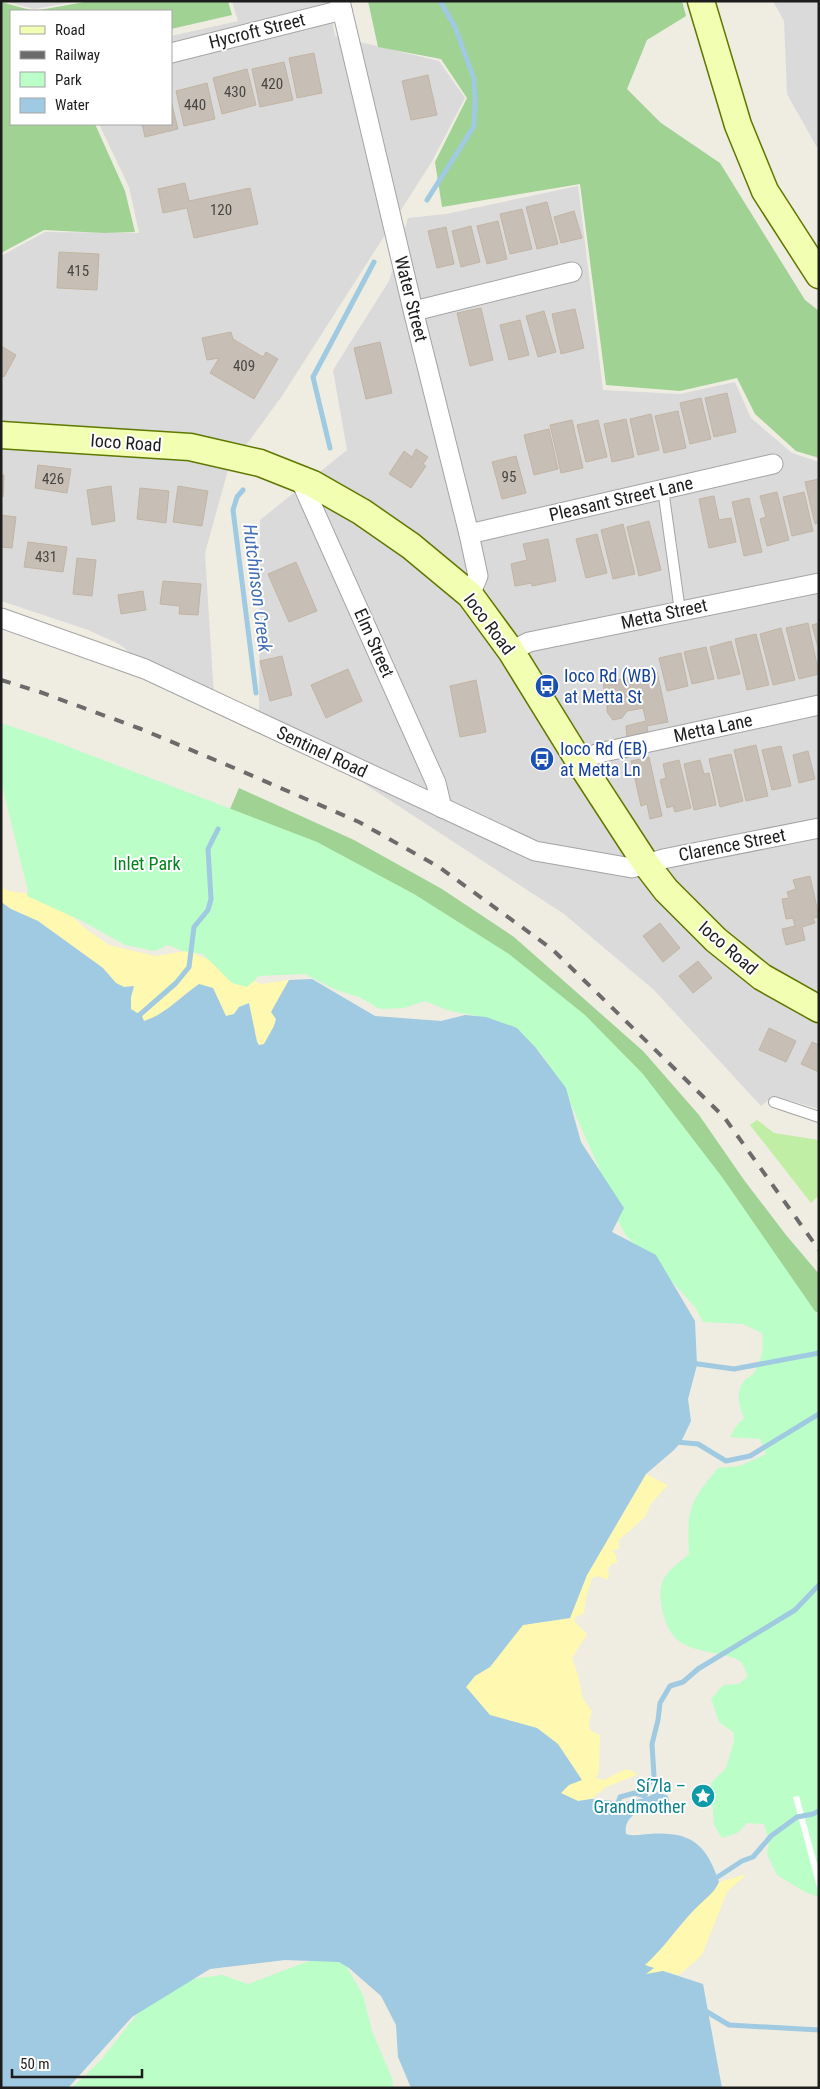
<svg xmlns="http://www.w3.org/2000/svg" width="820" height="2089" font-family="'Roboto Condensed',sans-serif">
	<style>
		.residential { fill: #dbdada }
		.grass { fill: #c0eea4 }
		.forest { fill: #9fd293 }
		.sand { fill: #fff8b0 }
		.park { fill: #bbfec8 }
		.water { fill: #9fcae1 }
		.pier { fill: #fff }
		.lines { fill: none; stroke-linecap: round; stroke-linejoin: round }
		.stream { stroke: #9fcae1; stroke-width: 5 }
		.building { fill: #c7bfb5; stroke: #c2b4a3 }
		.service-casing { stroke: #a4a4a4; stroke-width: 12 }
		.minor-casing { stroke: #a4a4a4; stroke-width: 21 }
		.secondary-casing { stroke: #5e7800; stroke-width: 29 }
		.service { stroke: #fff; stroke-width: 10 }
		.minor { stroke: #fff; stroke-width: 19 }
		.secondary { stroke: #f2feb1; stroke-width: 26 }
		.rail { stroke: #6b6b6b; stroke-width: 4; stroke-dasharray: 10 10; stroke-linecap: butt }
		.labels { text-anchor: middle; stroke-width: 4; stroke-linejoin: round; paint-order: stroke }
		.number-label { font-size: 15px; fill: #484643 }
		.street-label { font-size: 18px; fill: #1d1d1d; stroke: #fff }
		.transit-label { font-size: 18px; fill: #164399; stroke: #fff; text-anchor: start }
		.park-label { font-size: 18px; fill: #03841c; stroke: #fff }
		.culture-label { font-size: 18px; fill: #0d838f; stroke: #fff; text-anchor: end }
		.water-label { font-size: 19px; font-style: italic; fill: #426fb4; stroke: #fff }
	</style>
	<rect width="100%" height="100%" fill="#efece2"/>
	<g class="residential">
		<path d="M4 1H79L34 9Z"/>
		<path d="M232 1H328L335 36 439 61 465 98 431 163 282 396 228 470 205 553 214 696 143 663 119 644 88 630 1 601V256L45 232 139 233 129 187 99 124H171V36L238 21Z"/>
		<path d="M773 1H819V151L787 94 784 21Z"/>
		<path d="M578 186 603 390 680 394 735 382 751 418 792 453 819 462V1109L774 1096 761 1106 654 990 564 914 259 715 260 520 347 450 333 370 389 281 408 218 446 214Z"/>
	</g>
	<path class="grass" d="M757 1120 774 1133 819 1140V1195L811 1203 750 1125Z"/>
	<g class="forest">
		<path d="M90 1H228L232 15 171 29V11H11V124H95L125 191 135 232 104 233 44 230 1 253V2L34 11Z"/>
		<path d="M368 1H682L686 16 647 40 627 89 661 123 720 163 805 300 819 311V458L796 451 755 414 737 378 680 391 606 385 580 184 442 207 435 162 467 98 441 59 378 47Z"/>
		<path d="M239 788 354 840 442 889 514 937 643 1051 699 1115 744 1180 786 1235 819 1274V1313L800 1305 713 1184 230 809Z"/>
	</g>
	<g class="sand">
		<path d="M1 887 9 891 32 894 65 910 86 929 109 945 155 956 186 951 191 952 261 984 289 980 271 1012 276 1019 274 1026 264 1044 259 1045 253 1027 249 1003 239 1007 234 1014 226 1016 213 988 184 995 170 1007 156 1017 144 1021 142 1016 131 1009V997L134 989 124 987 116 983 103 968 38 921 11 909 1 902Z"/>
		<path d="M646 1474 668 1485 650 1505 646 1516 619 1540V1549L612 1550 616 1555 617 1563 612 1564 607 1569 609 1574 607 1580 598 1576 592 1578 586 1597 584 1613 576 1617 574 1621 587 1634 572 1658 578 1675 583 1699 592 1711 589 1722 590 1730 600 1735 599 1771 596 1778 604 1780 626 1769 633 1771 637 1775 606 1787 591 1799 578 1801 560 1794 558 1744 537 1728 489 1715 466 1687 475 1676 490 1667 523 1625 570 1618 587 1575Z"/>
		<path d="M747 1874 727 1892 702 1955 679 1975 663 1971 644 1975V1965C664 1949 677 1928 694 1910 702 1901 714 1893 719 1882Z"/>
	</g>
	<g class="park">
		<path d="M1 723 51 740 317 842 414 894 509 954 585 1015 643 1074 722 1177 819 1317V1897L805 1892 777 1875 767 1854 769 1841 764 1824 747 1823 737 1833 722 1838 714 1825 711 1783 726 1768 734 1741V1733L719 1722 711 1699 723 1685 739 1684 748 1676C746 1672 744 1666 741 1662 735 1657 727 1656 719 1654 686 1648 669 1644 662 1608 656 1577 668 1572 689 1554 687 1508 689 1503 718 1468L740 1466 766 1454 760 1439 730 1437 736 1426 744 1418C739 1406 735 1393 744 1381 746 1378 750 1377 753 1374 762 1362 764 1347 762 1333L743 1324 703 1322 695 1307 654 1262 626 1236 606 1198 599 1168 562 1084 541 1053 512 1026 477 1016 450 1011 425 1001 404 1008 380 1009 359 997 336 990 305 974 259 976 247 987 232 983 203 954 183 951 168 945 155 951 125 945 82 921 27 896 28 891 1 781Z"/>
		<path d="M322 1956 344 1962 363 1995 372 2031 392 2078 393 2088H72L101 2060 145 2004 169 1982 222 1975 248 1984Z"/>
	</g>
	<path class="water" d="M1 902 11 909 38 921 103 968 116 983 124 987 134 986 131 997V1009L142 1016 144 1021C166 1014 180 997 199 984L213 988 226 1016 234 1014 239 1007 249 1003 257 1042 259 1045 264 1044 274 1026 276 1019 271 1012 289 980 312 979 375 1016 441 1021 465 1015 486 1017 517 1028 536 1048 566 1088 581 1142 624 1208 612 1232 656 1255 695 1321 697 1365 688 1399 691 1421 681 1442 674 1450 646 1474 587 1575 570 1618 523 1625 490 1667 475 1676 466 1687 490 1715 537 1728 558 1744 582 1780 569 1785 561 1793 578 1801 591 1799 625 1802 645 1798 658 1792 668 1796 669 1803C653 1806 622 1811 626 1834 635 1837 641 1834 649 1834 690 1831 706 1843 719 1882 714 1894 702 1901 693 1911 676 1929 663 1949 645 1965L654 1968 646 1974 663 1971 703 1984 722 2088H411L398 2057 396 2025 381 1996 349 1968 339 1962 285 1960 210 1969 132 2017 68 2088H1Z"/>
	<path class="pier" d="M799 1796 819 1871V1895L793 1797Z"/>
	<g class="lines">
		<g class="stream">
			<path d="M427 200 474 126 475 102 474 79 455 27 440 1"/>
			<path d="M330 448 313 377 374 262"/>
			<path d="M243 490 237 497 233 510 256 693"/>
			<path d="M135 1019 176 983 189 967 194 927 208 910 211 899 208 849 218 829"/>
			<path d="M691 1363 734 1369 819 1353"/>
			<path d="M676 1442 698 1444 726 1461 750 1456 819 1414"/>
			<path d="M615 1805 618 1803 620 1797 635 1793 645 1796 647 1787 654 1776 652 1744 658 1720 660 1703 670 1686 683 1682 698 1669 795 1610 819 1585"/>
			<path d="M713 1880 742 1861 753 1857 771 1836 797 1817 813 1814 819 1811"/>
			<path d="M704 2010 729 2025 819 2030"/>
		</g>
	</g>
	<g class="building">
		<path d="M314 53 322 93 297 98 289 58Z"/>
		<path d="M284 62 293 100 260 107 252 69Z"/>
		<path d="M247 69 256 105 222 114 213 78Z"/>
		<path d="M428 75 437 115 411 120 402 81Z"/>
		<path d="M207 83 215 119 184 126 176 91Z"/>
		<path d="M171 101 178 129 145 137 142 124H171Z"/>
		<path d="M185 183 189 201 250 188 258 224 194 238 187 208 163 213 158 189Z"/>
		<path d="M547 202 558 244 537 249 526 207Z"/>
		<path d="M522 209 532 249 510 254 500 214Z"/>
		<path d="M574 211 582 238 561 243 554 217Z"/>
		<path d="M498 221 507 259 487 264 477 226Z"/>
		<path d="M471 226 480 262 461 267 452 231Z"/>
		<path d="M446 227 454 264 437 268 428 231Z"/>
		<path d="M59 252 99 254 97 290 57 288Z"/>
		<path d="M481 308 493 360 470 366 457 313Z"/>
		<path d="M575 309 584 348 561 354 552 314Z"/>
		<path d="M544 311 556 352 538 357 526 316Z"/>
		<path d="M520 320 529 355 509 360 500 325Z"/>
		<path d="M231 332 233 339 263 357 266 352 278 359 254 399 210 373 219 358 207 360 202 338Z"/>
		<path d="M380 342 392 393 366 399 354 348Z"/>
		<path d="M1 346 16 355 4 377 1 376Z"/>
		<path d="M727 393 736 432 714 437 705 398Z"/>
		<path d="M701 398 711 439 690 444 680 403Z"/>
		<path d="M678 411 686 448 664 453 655 416Z"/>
		<path d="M651 414 659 450 638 455 630 419Z"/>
		<path d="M626 419 634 457 612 462 604 424Z"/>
		<path d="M572 420 583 468 561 473 550 425Z"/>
		<path d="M598 420 607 457 586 462 577 425Z"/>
		<path d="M549 429 558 469 534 475 524 435Z"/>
		<path d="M416 449 428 457 423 464 426 466 411 488 389 474 404 451 412 457Z"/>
		<path d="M516 456 526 493 502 499 492 462Z"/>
		<path d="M38 465 71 469 67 493 35 488Z"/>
		<path d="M1 475H4L3 497 1 496Z"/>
		<path d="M819 479V523L815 524 805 482Z"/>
		<path d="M111 486 115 521 92 525 87 490Z"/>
		<path d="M178 486 208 491 202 526 173 522Z"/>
		<path d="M140 488 169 491 166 523 137 519Z"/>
		<path d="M777 492 789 540 767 546 760 519 766 517 760 496Z"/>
		<path d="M804 492 813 531 792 536 783 497Z"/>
		<path d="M714 496 719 520 731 518 736 542 709 548 699 499Z"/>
		<path d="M749 498 762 552 744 556 732 502Z"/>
		<path d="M1 515 16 517 12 548 1 547Z"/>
		<path d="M649 521 661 570 639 576 627 527Z"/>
		<path d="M623 524 635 574 613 579 601 530Z"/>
		<path d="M597 534 607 573 586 578 576 539Z"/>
		<path d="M548 539 556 581 532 586V583L515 586 511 564 527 560 523 544Z"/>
		<path d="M28 542 67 547 63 572 24 567Z"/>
		<path d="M77 558 96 560 92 596 73 594Z"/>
		<path d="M296 562 317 611 289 622 268 574Z"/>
		<path d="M163 581 201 584 198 615 179 614 180 606 160 604Z"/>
		<path d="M143 591 146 610 121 614 118 595Z"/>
		<path d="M808 623 819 674 799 679 786 628Z"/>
		<path d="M819 623V651L812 625Z"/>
		<path d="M781 628 795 680 773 685 760 634Z"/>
		<path d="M756 634 769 685 747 690 735 639Z"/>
		<path d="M731 641 740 674 718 679 710 647Z"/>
		<path d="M706 647 714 679 692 684 684 652Z"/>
		<path d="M681 653 688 686 667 691 659 658Z"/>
		<path d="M282 656 292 695 270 701 260 661Z"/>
		<path d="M348 669 362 701 326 718 311 685Z"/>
		<path d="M657 672 668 722 647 726 648 733 627 737 626 726 646 721 643 708 627 711 622 718 613 720 607 712V703L603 683Z"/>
		<path d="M476 680 486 732 460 737 450 686Z"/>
		<path d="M756 745 768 796 746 801 734 750Z"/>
		<path d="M781 746 791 786 772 790 762 750Z"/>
		<path d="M808 751 815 779 799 783 793 755Z"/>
		<path d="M731 754 743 801 720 807 709 759Z"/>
		<path d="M649 757 662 816 650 819 647 804 641 806 631 761Z"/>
		<path d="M679 760 691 808 675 812 673 806 667 808 660 780 666 778 663 764Z"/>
		<path d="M700 760 704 774 709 773 716 805 694 810 684 764Z"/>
		<path d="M810 876 819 917 813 918 815 923 802 927 805 940 786 945 782 929 795 926 793 918 786 919 782 899 789 898 787 892 796 889 793 880Z"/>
		<path d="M660 923 680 948 663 962 643 936Z"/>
		<path d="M698 961 712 978 693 993 679 976Z"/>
		<path d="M769 1028 796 1041 786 1062 759 1050Z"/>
		<path d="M812 1042 819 1045V1072L801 1064Z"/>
	</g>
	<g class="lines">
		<g class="service-casing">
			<g id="service">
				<path d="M663 489 680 611"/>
				<path d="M774 1102 819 1117"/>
			</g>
		</g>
		<g class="minor-casing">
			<g id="minor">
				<path d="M340 1 414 314 469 534 478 576 470 595"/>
				<path d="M171 53 342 10"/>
				<path d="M414 311 572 272"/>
				<path d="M300 479 436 783 442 808"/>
				<path d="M469 534 773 464"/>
				<path d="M1 618 145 669 535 851 632 868 663 859 819 828"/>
				<path d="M511 651 529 642 819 583"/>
				<path d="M579 761 599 753 819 705"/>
			</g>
		</g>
		<g class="secondary-casing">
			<g id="secondary">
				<path d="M701 1 738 125 765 191 819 275"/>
				<path d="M1 435 190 447 260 463 313 484 362 512 411 546 470 595 511 651 579 761 646 864 666 890 716 940 762 977 819 1009"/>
			</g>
		</g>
		<use href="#service" class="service"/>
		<use href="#minor" class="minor"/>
		<use href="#secondary" class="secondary"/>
		<path class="rail" d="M1 680 40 692 141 729 239 770 359 822 439 867 552 949 724 1117 819 1250"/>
	</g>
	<defs>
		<g id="bus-disc" transform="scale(1.25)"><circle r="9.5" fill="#1a4fb4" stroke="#fff"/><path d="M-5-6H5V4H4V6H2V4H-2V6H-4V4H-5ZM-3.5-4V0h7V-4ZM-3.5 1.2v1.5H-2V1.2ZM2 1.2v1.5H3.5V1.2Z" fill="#fff"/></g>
		<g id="sight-disc" transform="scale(1.25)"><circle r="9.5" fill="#0f9aa8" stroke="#fff"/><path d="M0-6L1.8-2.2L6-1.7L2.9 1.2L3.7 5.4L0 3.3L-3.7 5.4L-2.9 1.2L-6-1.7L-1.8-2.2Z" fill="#fff"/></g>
	</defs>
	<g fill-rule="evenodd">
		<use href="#bus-disc" x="547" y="686"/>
		<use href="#bus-disc" x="542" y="759"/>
		<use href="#sight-disc" x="703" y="1796"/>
	</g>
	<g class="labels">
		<g class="number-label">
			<text x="272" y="89">420</text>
			<text x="235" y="97">430</text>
			<text x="195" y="110">440</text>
			<text x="221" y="215">120</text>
			<text x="78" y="276">415</text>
			<text x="244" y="371">409</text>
			<text x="509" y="482">95</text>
			<text x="53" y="484">426</text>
			<text x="46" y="562">431</text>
		</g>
		<g class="street-label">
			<text transform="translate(257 31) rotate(-14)" y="6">Hycroft Street</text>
			<text transform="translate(411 299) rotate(76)" y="6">Water Street</text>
			<text transform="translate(126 443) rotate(4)" y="6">Ioco Road</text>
			<text transform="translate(621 499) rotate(-13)" y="6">Pleasant Street Lane</text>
			<text transform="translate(664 614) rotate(-12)" y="6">Metta Street</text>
			<text transform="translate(489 624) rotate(53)" y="6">Ioco Road</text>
			<text transform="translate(374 643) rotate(66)" y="6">Elm Street</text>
			<text transform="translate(713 728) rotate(-12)" y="6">Metta Lane</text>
			<text transform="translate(322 752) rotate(25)" y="6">Sentinel Road</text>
			<text transform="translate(732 845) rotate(-11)" y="6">Clarence Street</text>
			<text transform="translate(728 948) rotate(41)" y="6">Ioco Road</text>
		</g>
		<g class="transit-label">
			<text x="564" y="682">Ioco Rd (WB)<tspan x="564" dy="21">at Metta St</tspan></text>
			<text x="560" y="755">Ioco Rd (EB)<tspan x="560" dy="21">at Metta Ln</tspan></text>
		</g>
		<g class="park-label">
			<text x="147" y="870">Inlet Park</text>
		</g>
		<g class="culture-label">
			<text x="686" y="1792">Sí7la –<tspan x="686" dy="21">Grandmother</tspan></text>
		</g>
		<g class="water-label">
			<text transform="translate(258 588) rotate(83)" y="7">Hutchinson Creek</text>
		</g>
	</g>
	<rect width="820" height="2089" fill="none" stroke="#1d1d1d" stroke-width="5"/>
	<rect x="10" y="10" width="162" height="115" fill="#ffffff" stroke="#a5a5a5"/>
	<rect x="20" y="26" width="25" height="8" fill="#f2feb1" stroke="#a5a5a5"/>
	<text x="55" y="35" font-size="15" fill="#1d1d1d">Road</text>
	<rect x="20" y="51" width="25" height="8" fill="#6b6b6b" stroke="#a5a5a5"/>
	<text x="55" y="60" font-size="15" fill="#1d1d1d">Railway</text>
	<rect x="20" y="72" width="25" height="15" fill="#bbfec8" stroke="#a5a5a5"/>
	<text x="55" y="85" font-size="15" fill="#1d1d1d">Park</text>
	<rect x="20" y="98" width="25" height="15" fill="#9fcae1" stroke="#a5a5a5"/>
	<text x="55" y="110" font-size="15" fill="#1d1d1d">Water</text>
	<path d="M12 2069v8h130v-8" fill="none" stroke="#1d1d1d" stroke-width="2.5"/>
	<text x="20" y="2069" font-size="15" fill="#1d1d1d" stroke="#ffffff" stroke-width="4" paint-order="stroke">50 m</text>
</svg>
